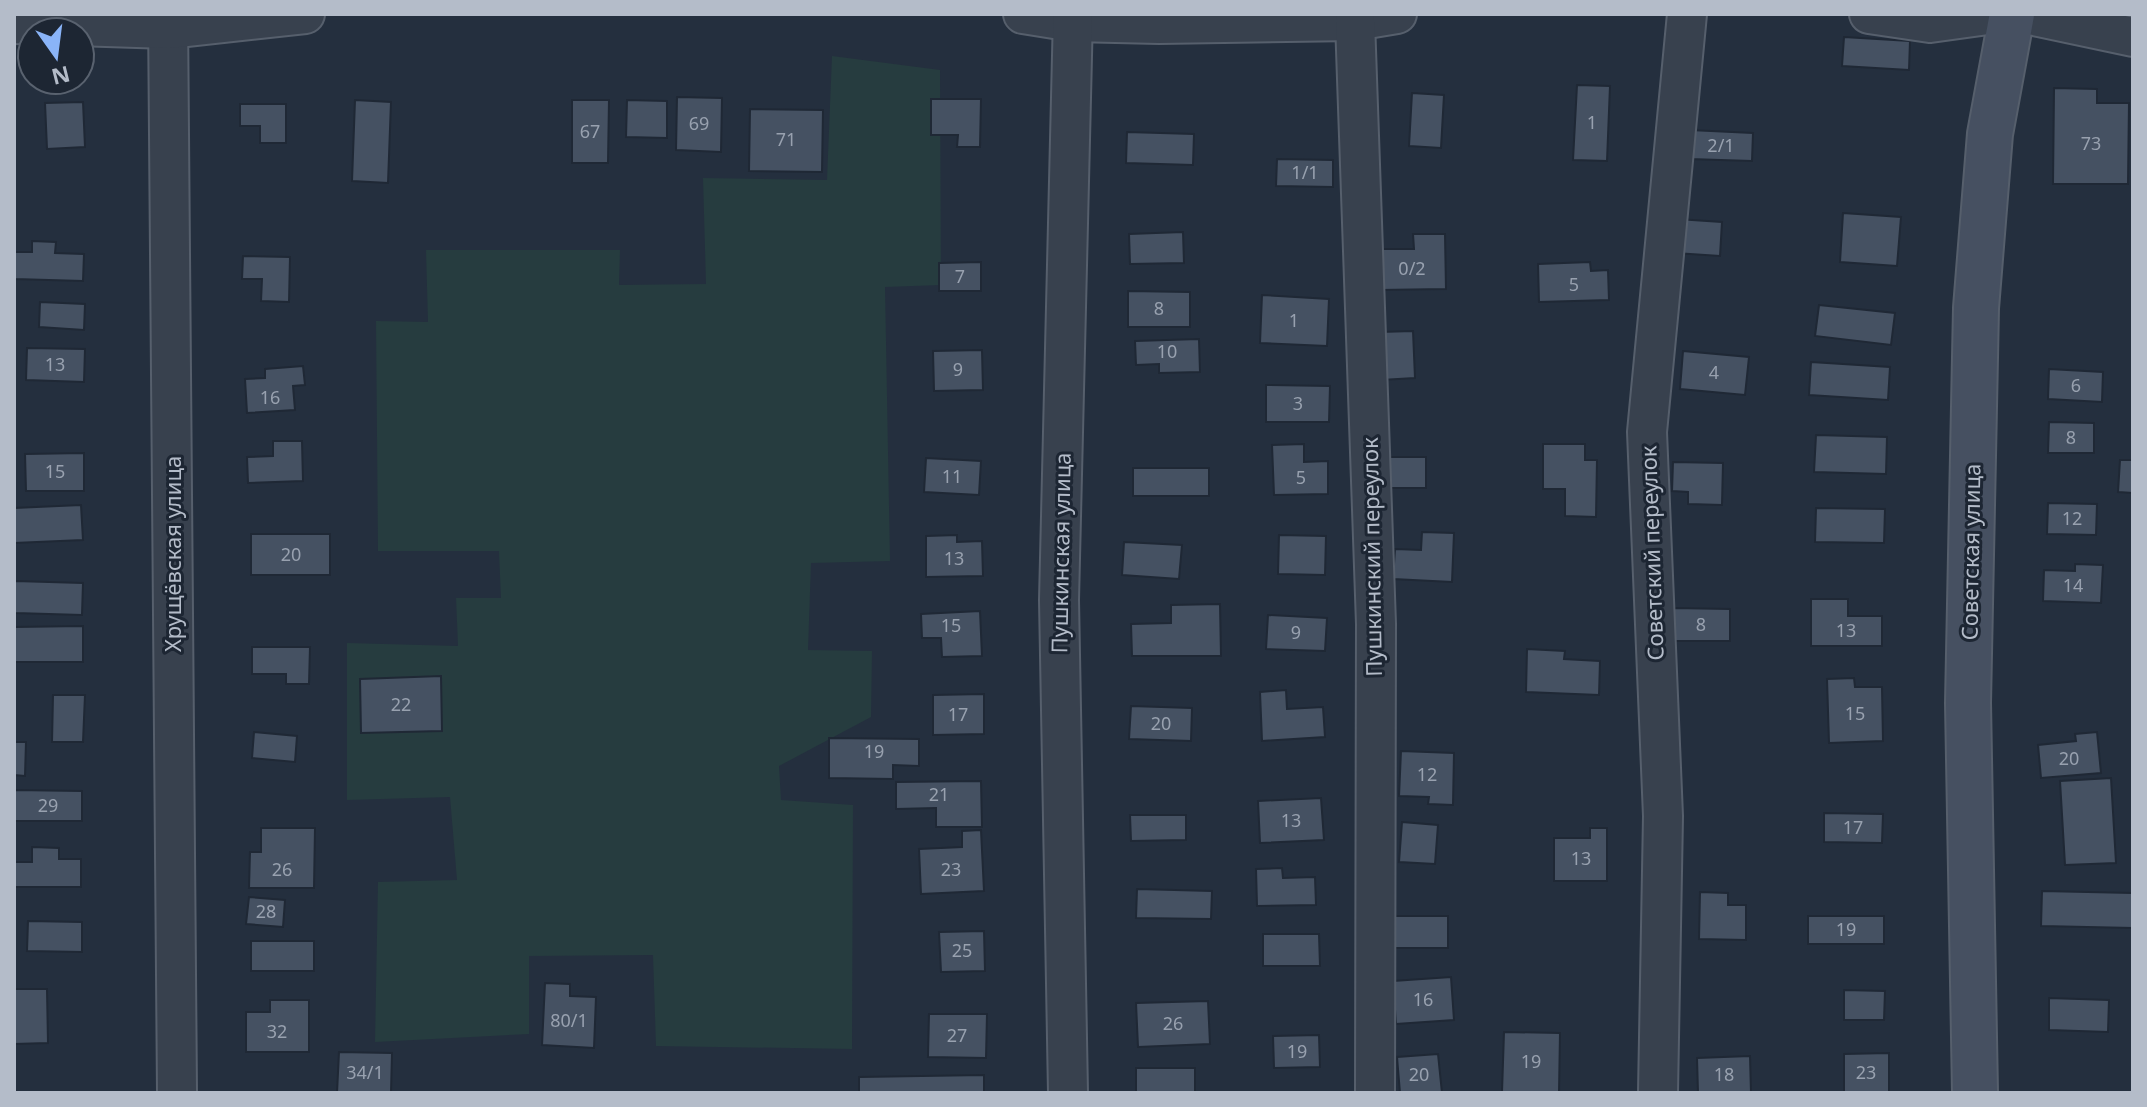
<svg xmlns="http://www.w3.org/2000/svg" width="2147" height="1107" font-family="'Noto Sans',sans-serif">
	<style>
		.green { fill: #263c3f }
		.building { fill: #455162; stroke: #1f2835; stroke-width: 2 }
		.lines { fill: none; stroke-linecap: round; stroke-linejoin: round }
		.minor-casing { stroke: #565f6c; stroke-width: 42 }
		.secondary-casing { stroke: #565f6c; stroke-width: 48 }
		.minor { stroke: #38414e; stroke-width: 38 }
		.secondary { stroke: #465061; stroke-width: 44 }
		.labels { text-anchor: middle; stroke-width: 6; stroke-linejoin: round; paint-order: stroke }
		.number-label { font-size: 18px; fill: #98a1af }
		.street-label { font-size: 22px; fill: #b4bcc9; stroke: #1d2633 }
	</style>
	<rect width="100%" height="100%" fill="#242f3e"/>
	<path class="green" d="M832 56 940 70 941 285 885 287 890 561 811 563 808 650 872 651 871 717 779 766 781 800 853 805 852 1049 656 1046 653 955 529 956V1034L375 1042 378 882 457 880 450 797 347 800V643L458 646 456 598H501L499 551H378L376 321 428 322 426 250H620L619 285 706 284 703 178 827 180Z"/>
	<g class="building">
		<path d="M1844 37 1910 41 1909 70 1842 66Z"/>
		<path d="M1577 85 1610 86 1607 161 1573 160Z"/>
		<path d="M2054 88 2097 89V103H2129L2128 184H2053Z"/>
		<path d="M1412 93 1444 95 1441 148 1409 146Z"/>
		<path d="M677 97 722 98 721 152 676 150Z"/>
		<path d="M931 99H981L980 147H957L958 135H931Z"/>
		<path d="M355 100 391 102 388 183 352 181Z"/>
		<path d="M572 100H609L608 163H572Z"/>
		<path d="M627 100 667 101V138L626 137Z"/>
		<path d="M83 102 85 147 47 149 45 103Z"/>
		<path d="M240 104H286V143H260V126H240Z"/>
		<path d="M750 109 823 110 822 172 749 171Z"/>
		<path d="M1690 130 1753 133 1752 161 1689 159Z"/>
		<path d="M1127 132 1194 134 1193 165 1126 163Z"/>
		<path d="M1277 159 1333 160V187L1276 186Z"/>
		<path d="M1843 213 1901 217 1897 266 1840 262Z"/>
		<path d="M1677 219 1722 222 1720 256 1675 253Z"/>
		<path d="M1183 232 1184 263 1130 264 1129 234Z"/>
		<path d="M1413 234H1445L1446 289 1379 290V249H1414Z"/>
		<path d="M32 241 56 242 55 253 84 254 83 281 14 279V252H32Z"/>
		<path d="M243 256 290 257 289 302 261 301 262 279H242Z"/>
		<path d="M981 262V291H939V263Z"/>
		<path d="M1590 262 1591 271 1608 270 1609 300 1539 302 1538 264Z"/>
		<path d="M1128 291 1190 292V327H1128Z"/>
		<path d="M1262 295 1329 299 1327 346 1260 343Z"/>
		<path d="M40 302 85 304 84 330 39 327Z"/>
		<path d="M1819 305 1895 313 1891 345 1815 336Z"/>
		<path d="M1413 331 1415 378 1381 380 1379 332Z"/>
		<path d="M1199 339 1200 372 1159 373V364L1136 365 1135 341Z"/>
		<path d="M27 348 85 349 84 382 26 380Z"/>
		<path d="M982 350 983 390 934 391 933 351Z"/>
		<path d="M1683 351 1749 357 1745 395 1680 389Z"/>
		<path d="M1811 362 1890 367 1888 400 1809 395Z"/>
		<path d="M303 366 305 385 293 386 295 410 247 413 245 379 265 378V369Z"/>
		<path d="M2049 369 2103 372 2102 402 2048 399Z"/>
		<path d="M1266 385 1330 386 1329 422H1266Z"/>
		<path d="M2049 422 2094 423V453H2048Z"/>
		<path d="M1816 435 1887 437 1886 474 1814 472Z"/>
		<path d="M273 441H302L303 481 248 483 247 457 273 456Z"/>
		<path d="M1304 444V462L1328 461V494L1274 495 1272 445Z"/>
		<path d="M1543 444H1585V460H1597L1596 517 1565 516V489H1543Z"/>
		<path d="M84 453V491H26L25 454Z"/>
		<rect x="1390" y="457" width="36" height="31"/>
		<path d="M926 458 981 461 979 495 924 492Z"/>
		<path d="M2120 460H2133V493L2118 492Z"/>
		<path d="M1673 462 1723 463 1722 505 1688 504V492L1672 491Z"/>
		<rect x="1133" y="468" width="76" height="28"/>
		<path d="M2048 503 2097 504 2096 535 2047 534Z"/>
		<path d="M81 505 83 540 14 543V508Z"/>
		<path d="M1816 508 1885 509 1884 543 1815 542Z"/>
		<path d="M1422 532 1454 533 1452 582 1393 579 1395 549 1421 550Z"/>
		<rect x="251" y="534" width="79" height="41"/>
		<path d="M957 535V542L982 541 983 576 926 577V536Z"/>
		<path d="M1279 535 1326 536 1325 575 1278 574Z"/>
		<path d="M1124 542 1182 545 1179 579 1122 575Z"/>
		<path d="M2075 564 2103 565 2101 603 2043 601 2044 570 2075 571Z"/>
		<path d="M15 581 83 583 82 615 15 613Z"/>
		<path d="M1811 599H1848V616H1882V646H1811Z"/>
		<path d="M1220 604 1221 656H1132L1131 624 1171 623V605Z"/>
		<path d="M1673 608 1730 609V641H1673Z"/>
		<path d="M980 611 982 656 942 657 941 638H922L921 614Z"/>
		<path d="M1268 615 1327 618 1325 651 1266 649Z"/>
		<path d="M83 626V662H14V627Z"/>
		<path d="M252 647H310L309 684H286V674H252Z"/>
		<path d="M1527 649 1565 651 1564 659 1600 661 1599 695 1526 692Z"/>
		<path d="M441 676 442 731 361 733 360 679Z"/>
		<path d="M1854 678 1855 687H1882L1883 741 1829 743 1827 679Z"/>
		<path d="M1286 690 1287 709 1323 707 1325 737 1262 741 1260 692Z"/>
		<path d="M984 694V734L933 735V695Z"/>
		<path d="M53 695H85L83 742H52Z"/>
		<path d="M1131 706 1192 708 1191 741 1129 739Z"/>
		<path d="M254 732 297 736 295 762 252 758Z"/>
		<path d="M2097 732 2101 773 2041 778 2038 745 2076 741 2075 734Z"/>
		<path d="M829 738 919 739V766L893 765V779L829 778Z"/>
		<path d="M14 742H26L25 776 14 775Z"/>
		<path d="M1401 751 1454 753 1453 805 1428 804 1429 797 1399 796Z"/>
		<path d="M2111 778 2116 863 2065 865 2060 781Z"/>
		<path d="M981 781 982 827H936V808L896 809V782Z"/>
		<path d="M14 790 82 791V821H14Z"/>
		<path d="M1321 798 1324 840 1260 843 1258 801Z"/>
		<path d="M1824 813 1883 814 1882 843 1824 842Z"/>
		<path d="M1130 815H1186V840L1131 841Z"/>
		<path d="M1402 822 1438 825 1435 864 1399 862Z"/>
		<path d="M261 828H315L314 888H249L250 852H261Z"/>
		<path d="M1590 828H1607V881H1554V838H1590Z"/>
		<path d="M981 830 984 891 921 894 919 849 962 847V831Z"/>
		<path d="M32 847 59 848V859H81V887H14V862H32Z"/>
		<path d="M1282 868 1283 878 1315 877 1316 905 1257 906 1256 869Z"/>
		<path d="M1137 889 1212 891 1211 919 1136 918Z"/>
		<path d="M2042 891 2133 893V928L2041 926Z"/>
		<path d="M1700 892 1728 893V905H1746V940L1699 939Z"/>
		<path d="M249 897 285 900 283 927 246 924Z"/>
		<rect x="1394" y="916" width="54" height="32"/>
		<rect x="1808" y="916" width="76" height="28"/>
		<path d="M28 921 82 922V952L27 951Z"/>
		<path d="M984 931 985 971 941 972 939 932Z"/>
		<path d="M1263 934H1319L1320 966H1263Z"/>
		<rect x="251" y="941" width="63" height="30"/>
		<path d="M1451 977 1454 1020 1396 1024 1393 981Z"/>
		<path d="M545 983 570 984V996L596 997 594 1048 542 1045Z"/>
		<path d="M14 989H47L48 1043 14 1044Z"/>
		<path d="M1844 990 1885 991 1884 1020H1844Z"/>
		<path d="M2049 998 2109 1000 2108 1032 2049 1030Z"/>
		<path d="M270 1000H309V1052H246V1012H270Z"/>
		<path d="M1208 1001 1210 1044 1138 1047 1136 1003Z"/>
		<path d="M929 1014H987L986 1058 928 1057Z"/>
		<path d="M1504 1032 1560 1033 1559 1093 1502 1092Z"/>
		<path d="M1319 1035 1320 1067 1274 1068 1273 1036Z"/>
		<path d="M339 1052 392 1053 391 1093H337Z"/>
		<path d="M1889 1053V1093H1844V1054Z"/>
		<path d="M1438 1054 1442 1093H1400L1397 1057Z"/>
		<path d="M1750 1056 1751 1093H1698L1697 1058Z"/>
		<rect x="1136" y="1068" width="59" height="25"/>
		<path d="M984 1075V1093H859V1077Z"/>
	</g>
	<g class="lines">
		<g class="minor-casing">
			<g id="minor">
				<path d="M168 14 177 1093"/>
				<path d="M1023 14 1073 22 1159 24 1355 21 1397 14"/>
				<path d="M1869 14 1930 23 1995 14"/>
				<path d="M2025 14 2133 37"/>
				<path d="M1355 21 1376 624 1375 1093"/>
				<path d="M14 24 168 29 305 14"/>
				<path d="M1068 1093 1059 600 1073 14"/>
				<path d="M1658 1093 1663 816 1647 432 1687 14"/>
			</g>
		</g>
		<g class="secondary-casing">
			<path id="secondary" d="M1975 1093 1968 703 1976 308 1990 134 2012 14"/>
		</g>
		<use href="#minor" class="minor"/>
		<use href="#secondary" class="secondary"/>
	</g>
	<g class="labels">
		<g class="number-label">
			<text x="1592" y="129">1</text>
			<text x="699" y="130">69</text>
			<text x="590" y="138">67</text>
			<text x="786" y="146">71</text>
			<text x="2091" y="150">73</text>
			<text x="1721" y="152">2/1</text>
			<text x="1305" y="179">1/1</text>
			<text x="1412" y="275">0/2</text>
			<text x="960" y="283">7</text>
			<text x="1574" y="291">5</text>
			<text x="1159" y="315">8</text>
			<text x="1294" y="327">1</text>
			<text x="1167" y="358">10</text>
			<text x="55" y="371">13</text>
			<text x="958" y="376">9</text>
			<text x="1714" y="379">4</text>
			<text x="2076" y="392">6</text>
			<text x="270" y="404">16</text>
			<text x="1298" y="410">3</text>
			<text x="2071" y="444">8</text>
			<text x="55" y="478">15</text>
			<text x="952" y="483">11</text>
			<text x="1301" y="484">5</text>
			<text x="2072" y="525">12</text>
			<text x="291" y="561">20</text>
			<text x="954" y="565">13</text>
			<text x="2073" y="592">14</text>
			<text x="1701" y="631">8</text>
			<text x="951" y="632">15</text>
			<text x="1846" y="637">13</text>
			<text x="1296" y="639">9</text>
			<text x="401" y="711">22</text>
			<text x="1855" y="720">15</text>
			<text x="958" y="721">17</text>
			<text x="1161" y="730">20</text>
			<text x="874" y="758">19</text>
			<text x="2069" y="765">20</text>
			<text x="1427" y="781">12</text>
			<text x="939" y="801">21</text>
			<text x="48" y="812">29</text>
			<text x="1291" y="827">13</text>
			<text x="1853" y="834">17</text>
			<text x="1581" y="865">13</text>
			<text x="282" y="876">26</text>
			<text x="951" y="876">23</text>
			<text x="266" y="918">28</text>
			<text x="1846" y="936">19</text>
			<text x="962" y="957">25</text>
			<text x="1423" y="1006">16</text>
			<text x="569" y="1027">80/1</text>
			<text x="1173" y="1030">26</text>
			<text x="277" y="1038">32</text>
			<text x="957" y="1042">27</text>
			<text x="1297" y="1058">19</text>
			<text x="1531" y="1068">19</text>
			<text x="365" y="1079">34/1</text>
			<text x="1866" y="1079">23</text>
			<text x="1419" y="1081">20</text>
			<text x="1724" y="1081">18</text>
		</g>
		<g class="street-label">
			<text transform="translate(1971 552) rotate(-89)" y="8">Советская улица</text>
			<text transform="translate(1061 553) rotate(-89)" y="8">Пушкинская улица</text>
			<text transform="translate(1652 553) rotate(-92)" y="8">Советский переулок</text>
			<text transform="translate(173 554) rotate(-90)" y="8">Хрущёвская улица</text>
			<text transform="translate(1372 557) rotate(-91)" y="8">Пушкинский переулок</text>
		</g>
	</g>
	<rect width="2147" height="1107" fill="none" stroke="#b4bcc9" stroke-width="32"/>
	<g transform="translate(56 56) rotate(166)"><circle r="38" fill="#1d2633" stroke="#59626f" stroke-width="2"/>
	<path d="M0-6L14 30L0 20L-14 30Z" fill="#8ab4f8"/>
	<text y="-12" font-size="22" font-weight="bold" text-anchor="middle" fill="#b4bcc9">N</text>
	</g>
</svg>
